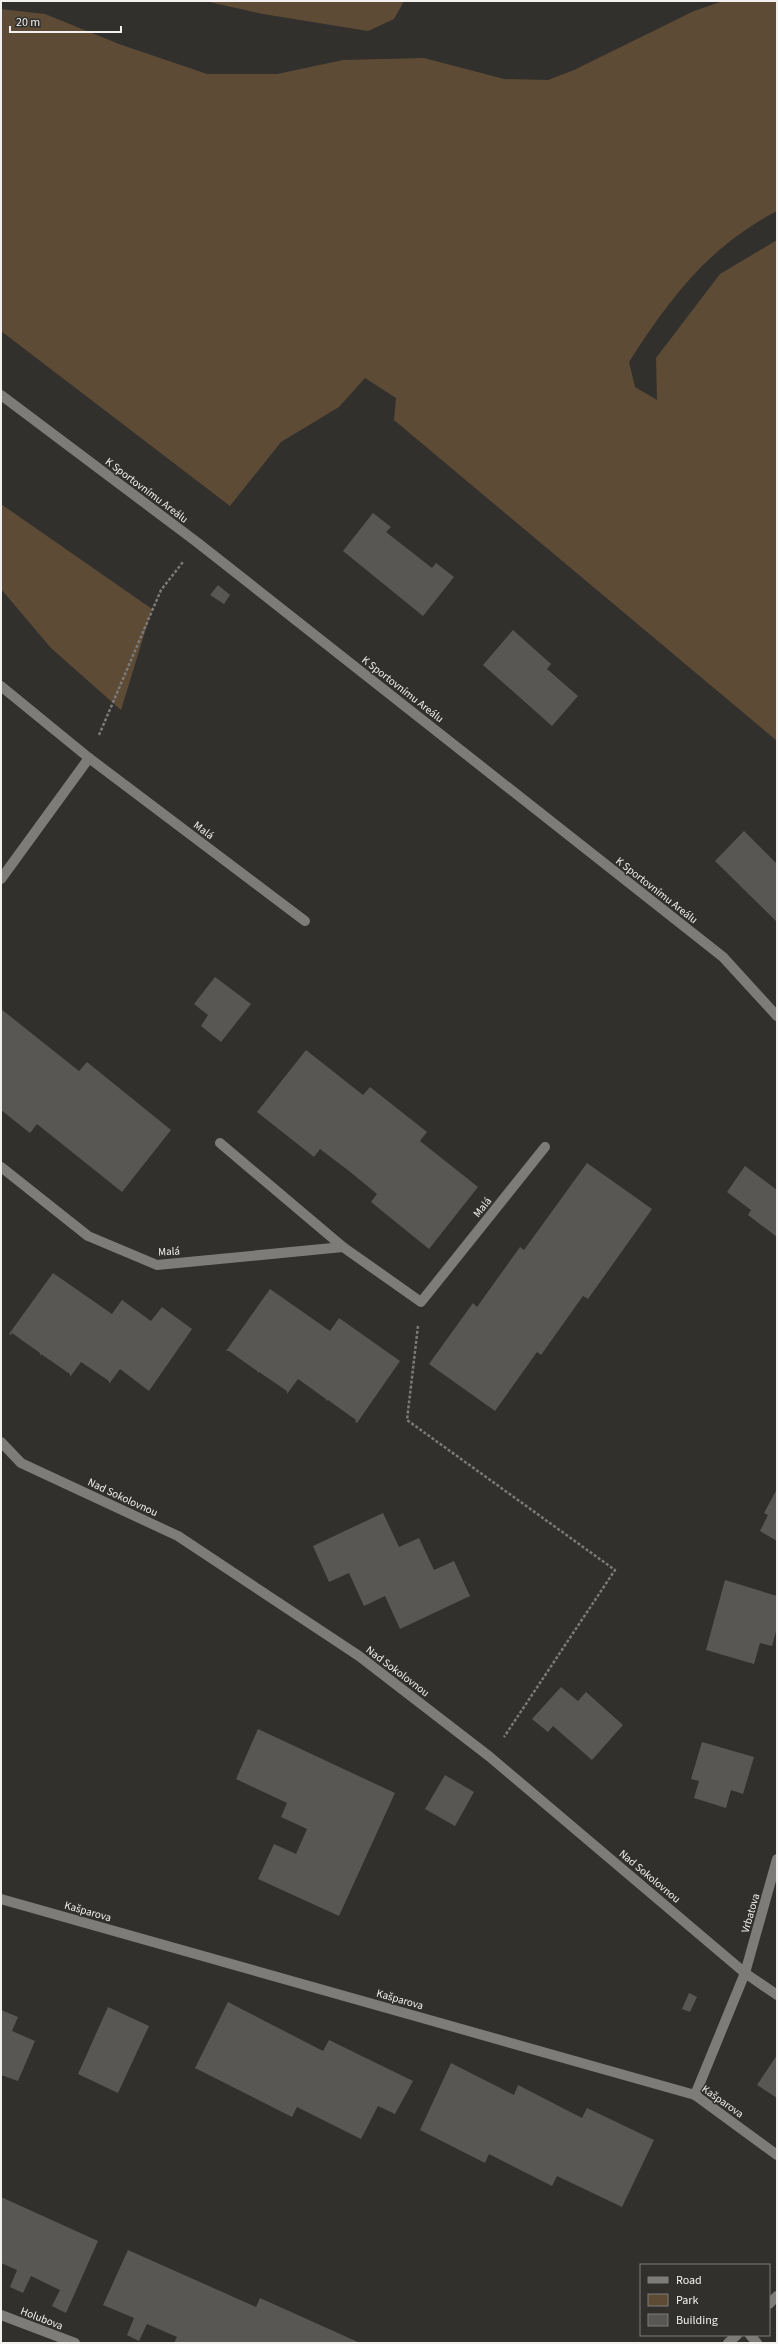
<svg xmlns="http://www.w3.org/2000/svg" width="778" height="2344" font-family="'Source Sans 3',sans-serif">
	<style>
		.green { fill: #5d4b36 }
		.building { fill: #595754 }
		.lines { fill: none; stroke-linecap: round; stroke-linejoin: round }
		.path { stroke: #7c7a78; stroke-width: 2.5; stroke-dasharray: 3 2; stroke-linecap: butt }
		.minor { stroke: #7e7c79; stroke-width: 10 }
		.labels { text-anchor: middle; stroke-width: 3; stroke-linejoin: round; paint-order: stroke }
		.street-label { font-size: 11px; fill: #f2f1ef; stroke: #32302d }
	</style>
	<rect width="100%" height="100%" fill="#32302d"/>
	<g class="green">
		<path d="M205 1H404L394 19 368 31 263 14Z"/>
		<path d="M723 1H777V211C708 247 670 298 629 362L635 387 657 400 656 358 720 274 777 240V741L394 420 396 398 365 378 339 407 281 442 230 506 1 331V9L45 14 119 44 207 74H277L343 60 424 58 504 79 548 80 574 70 694 11Z"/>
		<path d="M1 504 152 609 121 710 51 648 1 589Z"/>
	</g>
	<g class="building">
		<path d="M373 513 391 527 386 532 432 568 436 563 454 577 423 616 343 551Z"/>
		<path d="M218 585 230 595 224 604 210 595Z"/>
		<path d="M513 630 551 664 547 669 578 696 552 726 483 665Z"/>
		<path d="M744 831 777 864V922L715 861Z"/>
		<path d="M215 977 251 1004 221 1042 201 1026 208 1015 194 1004Z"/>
		<path d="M1 1009 79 1071 87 1062 171 1130 122 1192 37 1124 30 1133 1 1110Z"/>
		<path d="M306 1050 363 1095 370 1087 427 1132 420 1141 478 1187 429 1249 371 1202 377 1194 349 1171 320 1149 314 1157 257 1112Z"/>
		<path d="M587 1163 652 1209 588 1299 583 1296 541 1355 537 1352 495 1411 429 1364 473 1303 477 1307 520 1247 524 1250Z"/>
		<path d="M745 1166 777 1190V1237L748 1215 751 1210 727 1192Z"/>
		<path d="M53 1273 112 1314 122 1300 151 1321 162 1307 192 1329 149 1391 120 1369 109 1384V1381L81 1362 70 1377V1374L41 1354 40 1356V1353L12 1333 11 1335 9 1334Z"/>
		<path d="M270 1289 330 1331 339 1318 400 1361 357 1423 355 1421 356 1420 328 1400 326 1401V1399L298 1379 287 1394V1391L259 1372 258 1373 257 1371 229 1351H226Z"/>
		<path d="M777 1489V1541L760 1531 768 1515 764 1513Z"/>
		<path d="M383 1513 399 1547 419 1538 434 1570 454 1561 470 1596 400 1629 385 1596 364 1606 349 1573 329 1582 313 1546Z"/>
		<path d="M725 1580 777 1596V1628L772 1646 760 1643 754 1664 706 1650Z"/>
		<path d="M561 1687 578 1701 586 1692 623 1725 592 1760 553 1726 548 1732 532 1719Z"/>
		<path d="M258 1729 395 1793 339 1916 258 1879 274 1844 296 1854 307 1829 281 1817 287 1803 236 1779Z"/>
		<path d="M702 1742 754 1757 743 1794 731 1790 726 1808 694 1798 699 1781 691 1779Z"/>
		<path d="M445 1775 474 1792 455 1826 425 1809Z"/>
		<path d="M689 1993 697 1997 690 2012 682 2009Z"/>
		<path d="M228 2002 323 2051 329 2040 413 2081 395 2114 378 2106 361 2139 297 2107 292 2117 195 2068Z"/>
		<path d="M108 2007 149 2026 118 2093 78 2074Z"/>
		<path d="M1 2010 18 2017 12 2031 35 2041 18 2081 1 2075Z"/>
		<path d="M777 2055V2098L757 2085Z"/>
		<path d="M451 2063 514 2095 518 2085 582 2118 587 2108 654 2140 622 2207 557 2176 552 2186 489 2154 485 2163 420 2130Z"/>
		<path d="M1 2197 98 2241 66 2313 52 2306 60 2290 31 2276 23 2293 10 2287 17 2270 1 2263Z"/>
		<path d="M128 2250 256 2307 260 2298 360 2343H174L177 2337 147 2324 139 2341 127 2335 134 2318 103 2305Z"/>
	</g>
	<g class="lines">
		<g class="path">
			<path d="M99 735 161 590 183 562"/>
			<path d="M418 1326 407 1420 615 1570 504 1737"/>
		</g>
		<g class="minor">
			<path d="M1 395 198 543 723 957 777 1016"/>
			<path d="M1 686 89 758"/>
			<path d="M1 879 89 758 305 921"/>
			<path d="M220 1143 343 1247"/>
			<path d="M1 1167 88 1236 157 1265 343 1247 421 1302 545 1147"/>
			<path d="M1 1442 21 1463 178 1536 359 1656 490 1757 745 1973 695 2095"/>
			<path d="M777 1859 745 1973 777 1995"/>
			<path d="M1 1899 695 2095 777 2155"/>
			<path d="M769 2304 777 2296"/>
			<path d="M1 2315 75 2343"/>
			<path d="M750 2335 757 2343"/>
			<path d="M728 2343 737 2335"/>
		</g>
	</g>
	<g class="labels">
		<g class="street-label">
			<text transform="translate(147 490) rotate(37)" y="4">K Sportovnímu Areálu</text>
			<text transform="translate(403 689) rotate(38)" y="4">K Sportovnímu Areálu</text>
			<text transform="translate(204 830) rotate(37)" y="4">Malá</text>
			<text transform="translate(657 890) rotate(38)" y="4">K Sportovnímu Areálu</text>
			<text transform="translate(482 1207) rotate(-51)" y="4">Malá</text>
			<text transform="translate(169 1251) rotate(-2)" y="4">Malá</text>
			<text transform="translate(123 1497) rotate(25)" y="4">Nad Sokolovnou</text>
			<text transform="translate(398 1671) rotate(37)" y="4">Nad Sokolovnou</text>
			<text transform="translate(650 1876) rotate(40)" y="4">Nad Sokolovnou</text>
			<text transform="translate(88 1911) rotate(16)" y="4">Kašparova</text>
			<text transform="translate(750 1913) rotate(-74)" y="4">Vrbatova</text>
			<text transform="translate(400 1999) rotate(16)" y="4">Kašparova</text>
			<text transform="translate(723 2101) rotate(35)" y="4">Kašparova</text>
			<text transform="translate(42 2318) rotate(21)" y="4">Holubova</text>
		</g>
	</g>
	<rect width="778" height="2344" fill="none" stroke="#f2f1ef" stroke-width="4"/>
	<rect x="640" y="2264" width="130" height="72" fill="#32302d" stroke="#7f7d7b"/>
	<rect x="648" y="2277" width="20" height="6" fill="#7e7c79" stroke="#7f7d7b"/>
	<text x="676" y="2284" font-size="12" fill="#f2f1ef">Road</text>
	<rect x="648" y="2294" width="20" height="12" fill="#5d4b36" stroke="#7f7d7b"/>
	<text x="676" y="2304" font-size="12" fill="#f2f1ef">Park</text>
	<rect x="648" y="2314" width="20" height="12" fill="#595754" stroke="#7f7d7b"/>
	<text x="676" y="2324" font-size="12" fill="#f2f1ef">Building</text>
	<path d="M10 26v6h111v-6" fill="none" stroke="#f2f1ef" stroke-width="2"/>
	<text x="16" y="26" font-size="12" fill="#f2f1ef" stroke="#32302d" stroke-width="3" paint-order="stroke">20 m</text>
</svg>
